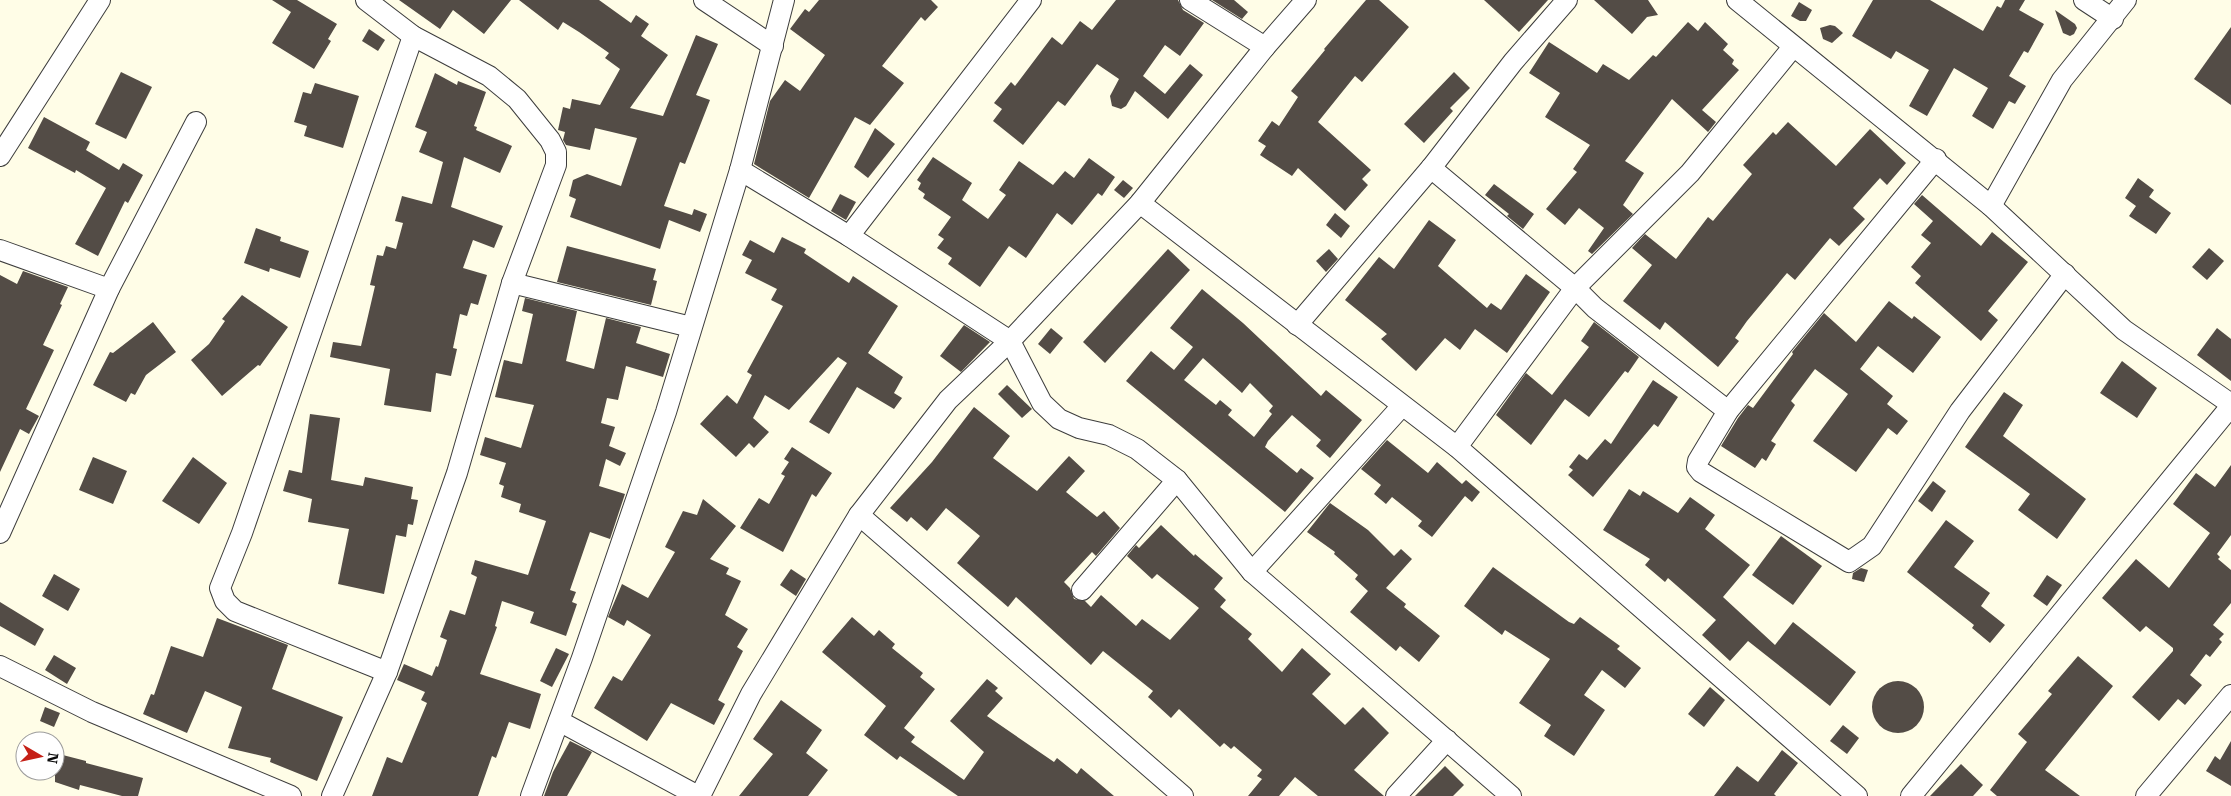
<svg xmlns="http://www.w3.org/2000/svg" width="2231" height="796" font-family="'Roboto Serif',serif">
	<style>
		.building { fill: #534c46; fill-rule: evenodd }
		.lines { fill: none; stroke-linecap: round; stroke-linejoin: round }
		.street-casing { stroke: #3d3d3d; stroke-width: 22 }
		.street { stroke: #fff; stroke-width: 20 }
	</style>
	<rect width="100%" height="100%" fill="#fffde7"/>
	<g class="building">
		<path d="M272 0H297L337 24 328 39 331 41 314 69 272 43 291 12Z"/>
		<path d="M399 0H511L484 34 453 10 440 29Z"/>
		<path d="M519 0H599L631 23 636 15 649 24 641 36 668 55 630 108 663 116 696 35 718 44 696 95 710 100 685 164 680 162 664 206 692 215 694 209 707 214 700 232 669 220 660 249 570 217 576 199 569 196 573 180 587 174 621 186 637 138 595 128 590 150 566 145 563 140 565 132 558 130 563 107 570 109 572 99 600 105 620 69 605 58 609 53 579 32 563 22 558 30Z"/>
		<path d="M819 0H931L938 7 925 21 921 17 882 66 904 83 870 125 855 117 809 198 754 164 770 101 785 80 800 91 825 55 790 29 805 9 809 12Z"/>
		<path d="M1116 0H1178L1183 10 1204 23 1180 56 1165 45 1143 76 1165 94 1190 64 1203 75 1168 119 1135 91 1126 106 1121 109 1112 106 1110 96 1119 79 1097 64 1065 106 1058 101 1023 145 993 121 1002 109 994 103 1011 82 1015 86 1052 37 1062 45 1080 21 1092 30Z"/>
		<path d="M1212 0H1234L1248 12 1242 19Z"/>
		<path d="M1366 0H1379L1409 27 1362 82 1355 76 1318 122 1371 170 1362 179 1368 185 1345 211 1298 168 1292 176 1260 155 1266 146 1258 141 1272 121 1279 126 1298 97 1291 91 1325 50 1324 49Z"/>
		<path d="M1484 0H1548L1519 32Z"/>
		<path d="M1594 0H1648L1658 15 1647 17 1632 34Z"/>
		<path d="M1873 0H1930L1983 31 1997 6 2001 8 2005 0H2025L2019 10 2044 24 2028 53 2024 51 2009 76 2026 86 2015 104 2009 101 1993 129 1972 116 1988 88 1954 68 1927 116 1909 106 1929 70 1896 51 1891 59 1852 36Z"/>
		<path d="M1799 2 1812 10 1806 21H1800L1791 16Z"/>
		<path d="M2055 10 2075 24 2077 28 2074 34 2070 36 2063 33Z"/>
		<path d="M1688 22 1698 31 1705 22 1728 44 1723 50 1734 60 1732 64 1739 70 1702 110 1716 122 1708 132 1672 99 1625 161 1644 173 1623 205 1633 214 1592 254 1588 251 1604 228 1579 208 1565 225 1546 209 1577 172 1573 169 1590 145 1545 117 1560 93 1529 73 1549 42 1597 73 1603 64 1629 80 1653 55 1656 57Z"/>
		<path d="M1830 25 1835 26 1843 33 1832 43 1823 39 1820 28Z"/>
		<path d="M2231 27V105L2194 79Z"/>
		<path d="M369 29 385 40 378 51 362 41Z"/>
		<path d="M121 72 152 87 126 139 95 124Z"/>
		<path d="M1454 72 1470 88 1450 108 1453 111 1424 143 1404 124Z"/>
		<path d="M435 73 457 85 458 81 486 92 474 126 477 127 476 130 512 146 500 173 464 157 451 207 503 226 494 248 473 240 463 268 487 275 478 305 471 303 467 316 460 314 453 348 457 349 451 376 436 373 431 412 384 405 390 369 330 357 333 342 361 346 375 286 370 285 377 255 383 256 386 246 396 249 403 223 395 221 402 196 432 204 443 162 419 152 427 132 415 127Z"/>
		<path d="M315 83 359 96 343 148 304 136 307 126 294 122 303 92 311 94Z"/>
		<path d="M44 117 90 142 86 150 119 170 123 163 143 175 128 203 125 201 98 256 75 244 106 188 76 170 75 173 28 148Z"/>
		<path d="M1788 122 1836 166 1870 129 1906 163 1887 185 1880 178 1853 208 1865 219 1839 246 1830 238 1795 280 1787 273 1747 321 1735 338 1739 341 1718 367 1665 322 1660 330 1623 301 1652 265 1632 248 1645 234 1676 259 1708 217 1713 221 1752 174 1743 165 1773 132 1776 135Z"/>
		<path d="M875 128 895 144 868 178 854 167Z"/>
		<path d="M933 157 972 183 962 200 988 219 1006 195 999 190 1019 161 1053 185 1065 171 1074 178 1089 158 1115 177 1102 196 1098 193 1072 225 1057 213 1026 258 1009 246 980 287 948 264 952 258 937 248 944 239 938 235 951 217 923 198 925 194 918 189 921 183 917 180Z"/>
		<path d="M2138 178 2154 190 2149 197 2171 213 2156 234 2129 216 2136 206 2125 198Z"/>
		<path d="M1123 180 1133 188 1124 198 1114 190Z"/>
		<path d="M1494 184 1534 214 1523 229 1507 216 1509 214 1485 195Z"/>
		<path d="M840 194 856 202 846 220 831 211Z"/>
		<path d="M1922 195 1981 246 1992 232 2028 262 1988 311 1998 320 1981 341 1915 283 1921 276 1911 267 1931 243 1921 235 1933 221 1914 204Z"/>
		<path d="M1335 213 1350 226 1341 238 1326 225Z"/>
		<path d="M1429 220 1456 240 1438 266 1487 308 1491 303 1501 310 1526 274 1550 292 1507 353 1475 329 1460 350 1445 338 1416 371 1381 339 1387 334 1345 300 1379 257 1394 269Z"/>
		<path d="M256 228 281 237 280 241 309 251 300 278 270 268 269 272 244 263Z"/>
		<path d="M782 237 806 249 804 253 849 283 853 276 898 306 868 353 903 377 894 393 902 398 894 409 857 387 829 434 809 422 847 363 838 357 789 410 765 395 753 418 769 432 754 448 749 443 736 457 700 424 727 395 737 404 752 375 747 372 783 306 771 300 777 289 745 273 752 260 742 255 750 240 774 253Z"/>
		<path d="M567 246 656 269 653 280 657 281 651 305 557 282Z"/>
		<path d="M2209 248 2224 261 2207 280 2192 267Z"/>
		<path d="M1168 249 1190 270 1105 363 1083 342Z"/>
		<path d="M1329 249 1338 259 1326 272 1316 261Z"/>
		<path d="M23 271 68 287 60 304 62 305 43 345 54 350 26 409 39 416 29 434 20 429 0 472V275L17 284Z"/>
		<path d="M1202 289 1243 323 1321 396 1326 390 1362 420 1330 458 1316 446 1321 440 1292 415 1268 441 1265 447 1297 473 1301 468 1314 478 1285 512 1126 381 1151 351 1174 370 1193 347 1170 328ZM1203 358 1242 393 1250 383 1273 406 1269 411 1272 414 1254 437 1228 415 1232 410 1220 400 1216 405 1184 380Z"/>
		<path d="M242 295 288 327 260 366 258 365 222 396 191 360 209 344 225 321 222 319Z"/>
		<path d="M525 298 577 311 566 361 594 369 606 318 641 327 636 343 670 354 663 377 626 366 618 400 607 398 601 423 615 427 609 446 626 453 620 466 606 459 599 486 625 494 610 539 590 532 570 590 576 592 572 602 577 604 566 636 530 623 534 612 502 601 495 626 497 627 480 674 541 694 530 729 509 722 496 758 492 756 478 796H372L387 757 402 763 427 703 421 700 425 692 397 680 404 664 432 676 436 666 438 667 447 640 440 637 450 610 465 615 477 577 471 574 475 560 528 575 546 521 519 512 521 504 501 497 504 486 499 484 506 463 480 455 485 437 521 448 534 405 495 397 504 360 522 364 533 314 522 311Z"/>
		<path d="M1889 301 1912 319 1914 316 1941 337 1913 373 1878 346 1860 369 1893 396 1887 404 1908 421 1897 435 1888 428 1856 472 1813 441 1848 394 1815 369 1791 401 1795 405 1771 441 1776 444 1766 461 1762 458 1755 468 1721 446 1738 418 1748 405 1753 408 1793 354 1792 352 1824 313 1856 342Z"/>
		<path d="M153 322 176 352 146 375 135 395 131 393 126 402 93 385 110 352 113 353Z"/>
		<path d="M1594 322 1639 357 1628 373 1625 371 1589 417 1565 399 1531 445 1496 415 1526 373 1552 395 1589 347 1581 341Z"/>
		<path d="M964 325 990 342 961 372 940 356Z"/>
		<path d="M1051 328 1063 338 1050 354 1038 344Z"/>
		<path d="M2217 328 2231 339V381L2197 355Z"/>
		<path d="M2122 361 2157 388 2137 418 2100 393Z"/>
		<path d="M1653 380 1678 397 1658 427 1654 424 1593 497 1568 475 1573 470 1569 467 1579 454 1587 460 1605 439 1611 444Z"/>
		<path d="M1007 385 1032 409 1022 418 998 394Z"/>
		<path d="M2004 392 2023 405 2003 436 2086 499 2057 539 2018 510 2030 494 1965 447Z"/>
		<path d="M974 407 1010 436 993 458 1037 491 1069 456 1085 471 1066 492 1097 517 1104 511 1120 528 1096 556 1092 552 1064 582 1070 588 1074 599 1085 601 1091 607 1101 595 1136 626 1142 619 1170 640 1199 608 1157 574 1152 579 1127 556 1136 545 1139 548 1161 525 1194 556 1195 554 1223 578 1214 589 1226 600 1220 607 1252 634 1248 639 1282 672 1302 648 1331 674 1312 694 1345 725 1363 707 1389 733 1354 770 1384 796H1318L1295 777 1279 796H1248L1262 779 1257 776 1262 770 1234 746 1231 749 1224 743 1220 747 1179 709 1171 718 1148 697 1153 691 1103 651 1091 665 1016 597 1008 607 957 563 980 536 946 508 927 531 911 517 907 522 890 508 932 462Z"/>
		<path d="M310 414 340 418 331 480 363 486 365 477 413 487 411 499 418 500 413 525 408 524 406 537 396 535 384 594 338 584 349 529 308 522 312 499 283 491 289 470 302 473Z"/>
		<path d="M1387 440 1428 473 1437 462 1462 484 1466 480 1480 492 1472 502 1465 496 1432 537 1418 526 1422 521 1392 497 1386 504 1374 494 1381 485 1361 469Z"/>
		<path d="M792 447 832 473 816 497 812 494 783 552 740 528 759 498 769 504 785 476 781 474 789 462 784 459Z"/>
		<path d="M93 457 127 471 113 504 79 490Z"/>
		<path d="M193 457 227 483 199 524 162 501Z"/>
		<path d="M2231 465V535L2217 554 2220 557 2218 559 2231 570V603L2213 625 2224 634 2219 639 2222 642 2210 657 2206 654 2190 675 2202 685 2185 705 2178 699 2159 721 2132 697 2173 651V648L2146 626 2140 632 2102 598 2136 559 2169 588 2210 533 2173 504 2196 473 2215 487Z"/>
		<path d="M1933 481 1946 491 1932 512 1918 501Z"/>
		<path d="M1629 489 1640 496 1643 491 1678 513 1690 497 1715 515 1705 529 1750 565 1723 597 1775 645 1793 622 1856 672 1830 706 1748 641 1730 661 1702 635 1716 620 1668 578 1665 582 1645 565 1650 559 1603 530Z"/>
		<path d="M703 499 736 526 710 559 729 568 726 574 741 581 725 615 748 629 737 647 743 651 718 700 725 704 714 725 671 703 647 741 594 708 613 676 622 681 651 635 627 620 624 626 608 617 622 584 648 598 675 552 665 547 683 511 697 515Z"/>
		<path d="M1330 503 1368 530 1394 556 1401 549 1412 559 1386 588 1406 604 1404 607 1440 636 1419 662 1400 646 1396 651 1350 612 1368 591 1355 579 1358 575 1334 554 1335 552 1307 532Z"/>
		<path d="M1946 520 1974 541 1954 567 1990 593 1981 606 2005 625 1990 643 1972 628 1974 625 1907 572Z"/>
		<path d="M1781 536 1822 566 1793 605 1752 575Z"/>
		<path d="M1493 567 1569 622 1574 624 1580 617 1620 646 1617 649 1641 668 1625 688 1602 670 1584 695 1605 710 1574 756 1544 736 1551 725 1519 703 1550 659 1505 630 1502 635 1464 606Z"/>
		<path d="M1861 568 1868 570 1864 582 1852 579 1853 573Z"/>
		<path d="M791 569 806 579 796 596 780 585Z"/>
		<path d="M54 574 80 589 68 611 42 596Z"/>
		<path d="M2047 575 2062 585 2047 606 2033 596Z"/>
		<path d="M0 602 44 629 35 646 0 626Z"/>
		<path d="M852 617 874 636 879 630 895 644 892 648 923 673 920 677 935 689 904 728 915 737 911 742 964 780 984 752 950 721 987 679 998 688 995 691 1003 698 987 716 1054 762 1057 758 1077 774 1081 768 1114 796H958L900 756 897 760 864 735 886 706 822 652Z"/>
		<path d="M217 618 288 645 272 689 343 717 317 781 270 762 271 758 228 748 242 707 205 691 187 733 143 714 151 694 154 695 171 646 203 657Z"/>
		<path d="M556 648 569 654 552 687 540 681Z"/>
		<path d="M54 655 76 668 67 684 45 670Z"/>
		<path d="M2078 656 2113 686 2045 770 2080 796H1997L1990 790 2027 742 2018 734 2052 694 2048 691Z"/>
		<circle cx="1898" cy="707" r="26"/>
		<path d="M1710 687 1725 700 1704 727 1688 714Z"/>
		<path d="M781 700 822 730 806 753 828 770 808 796H739L773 754 753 739Z"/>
		<path d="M45 707 60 713 54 727 40 721Z"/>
		<path d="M1843 725 1859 738 1847 754 1830 741Z"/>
		<path d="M570 741 592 752 567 796H544L553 772Z"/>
		<path d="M2231 741V786L2206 771 2215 756 2220 760Z"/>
		<path d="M1782 750 1798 763 1774 794 1776 796H1714L1737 766 1758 782Z"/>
		<path d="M55 753 86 761V763L143 778 138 796H122L80 785 79 790 55 782Z"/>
		<path d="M1961 764 1983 785 1973 796H1930Z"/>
		<path d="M1445 766 1464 785 1453 796H1415Z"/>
	</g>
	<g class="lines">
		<g class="street-casing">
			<g id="street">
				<path d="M704 0 773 46"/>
				<path d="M1190 0 1265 47"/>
				<path d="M1737 0 1991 206 2124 330 2231 404"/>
				<path d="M2084 0 2113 19"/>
				<path d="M0 156 100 0"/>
				<path d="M1936 159 1728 411 1698 461 1697 467 1701 472 1849 562 1872 546 1960 411 2065 274"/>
				<path d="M1431 168 1575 288 1595 308 1728 411"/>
				<path d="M740 170 849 236 1010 341 1042 403 1059 419 1079 428 1109 435 1137 449 1177 480 1252 572 1511 796"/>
				<path d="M1140 203 1457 447 1857 796"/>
				<path d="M1991 206 2062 80 2126 0"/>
				<path d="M849 236 1031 0"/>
				<path d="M0 250 109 289"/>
				<path d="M512 283 691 327"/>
				<path d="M1297 325 1431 168 1513 62 1567 0"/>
				<path d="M1457 447 1575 288 1690 173 1793 47"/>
				<path d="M859 515 1183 796"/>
				<path d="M0 533 109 289 196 122"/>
				<path d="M1252 572 1401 407"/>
				<path d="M1082 590 1177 480"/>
				<path d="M0 666 92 712 291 796"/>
				<path d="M387 672 235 611 225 601 220 588 242 533 413 36"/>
				<path d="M559 721 698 796"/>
				<path d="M332 796 387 672 457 473 512 283 556 165V152L550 140 517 99 489 76 413 36 366 0"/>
				<path d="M531 796 582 658 666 412 740 170 784 0"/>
				<path d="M700 796 751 694 859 515 948 400 1010 341 1140 203 1265 47 1306 0"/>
				<path d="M1396 796 1447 740"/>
				<path d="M1911 796 2231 406"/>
				<path d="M2146 796 2231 695"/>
			</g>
		</g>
		<use href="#street" class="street"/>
	</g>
	<g transform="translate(40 756) rotate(99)"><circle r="24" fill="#ffffff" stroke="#9d9d9d"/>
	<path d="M0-4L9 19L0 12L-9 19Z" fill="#c52017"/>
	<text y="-8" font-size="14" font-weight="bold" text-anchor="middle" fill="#0a0a0a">N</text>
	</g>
</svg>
